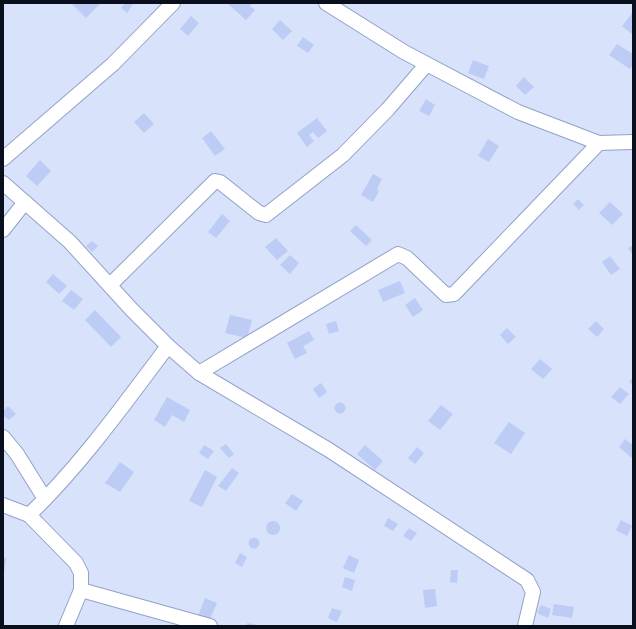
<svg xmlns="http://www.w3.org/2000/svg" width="636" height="629" font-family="Montserrat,sans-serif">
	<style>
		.building { fill: #bcccf4 }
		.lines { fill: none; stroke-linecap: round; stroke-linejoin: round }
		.street-casing { stroke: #92a1c8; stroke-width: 16 }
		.street { stroke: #fff; stroke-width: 14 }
	</style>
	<rect width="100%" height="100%" fill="#d8e2fb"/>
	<g class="building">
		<path d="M71 3H101L86 18Z"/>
		<path d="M125 3 133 4 127 13 121 8Z"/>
		<path d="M227 3H253L250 6 255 10 246 20Z"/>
		<path d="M633 12V35L622 26Z"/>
		<path d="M191 16 199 23 188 36 180 29Z"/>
		<path d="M280 20 292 31 283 40 272 29Z"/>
		<path d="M303 37 314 45 308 53 297 46Z"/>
		<path d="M617 44 633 54V65L630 69 609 55Z"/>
		<path d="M473 60 489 66 484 79 468 73Z"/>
		<path d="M524 77 534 87 525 95 516 86Z"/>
		<path d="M426 99 435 105 429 116 419 111Z"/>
		<path d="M144 113 154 124 144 133 134 122Z"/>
		<path d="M317 118 327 131 318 138 313 132 309 135 314 141 307 147 297 133Z"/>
		<path d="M211 131 225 149 215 156 202 138Z"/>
		<path d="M488 139 499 146 489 162 478 156Z"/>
		<path d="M40 160 51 171 37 186 26 176Z"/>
		<path d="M373 174 382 179 377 189 379 191 373 202 361 195Z"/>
		<path d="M578 199 584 205 579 210 573 204Z"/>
		<path d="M610 202 623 214 612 225 599 213Z"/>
		<path d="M222 214 230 221 216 238 208 232Z"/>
		<path d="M356 225 372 240 366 246 350 231Z"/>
		<path d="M276 238 288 251 277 260 265 247Z"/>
		<path d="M92 241 98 246 92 252 86 246Z"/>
		<path d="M633 245V255L628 248Z"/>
		<path d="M290 255 299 263 290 274 280 265Z"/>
		<path d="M610 256 620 269 611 275 602 262Z"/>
		<path d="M53 274 67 286 59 294 46 282Z"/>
		<path d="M400 281 405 293 383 302 378 290Z"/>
		<path d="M71 290 83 299 74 310 62 301Z"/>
		<path d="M415 298 423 310 413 317 405 305Z"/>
		<path d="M95 310 121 337 111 347 85 320Z"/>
		<path d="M230 315 252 320 247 338 225 333Z"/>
		<path d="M336 321 339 331 329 334 326 324Z"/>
		<path d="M596 321 604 329 597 337 588 329Z"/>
		<path d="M507 328 516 337 508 344 500 335Z"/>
		<path d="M309 331 314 340 303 346 307 353 295 359 287 343Z"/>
		<path d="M540 359 552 369 543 379 531 369Z"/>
		<path d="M633 377V385L629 382Z"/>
		<path d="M321 383 327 392 319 398 313 389Z"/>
		<path d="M620 387 629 394 620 404 611 397Z"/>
		<path d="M167 397 190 410 184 422 172 415 165 427 154 420Z"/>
		<circle cx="340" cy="408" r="5.5"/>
		<path d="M441 405 453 414 440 430 428 421Z"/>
		<path d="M8 406 16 414 9 420 3 415V411Z"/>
		<path d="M509 422 525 433 511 454 494 443Z"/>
		<path d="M625 439 633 445V459L619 447Z"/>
		<path d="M226 444 234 454 229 458 220 448Z"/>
		<path d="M204 445 214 451 208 459 199 453Z"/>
		<path d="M365 445 383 461 375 470 357 454Z"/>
		<path d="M417 447 424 453 415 464 408 458Z"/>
		<path d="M120 462 134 472 120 492 105 483Z"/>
		<path d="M232 468 239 473 226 491 218 486Z"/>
		<path d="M205 470 217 477 202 507 189 501Z"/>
		<path d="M292 494 303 501 296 511 285 503Z"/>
		<path d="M388 518 398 524 393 531 384 526Z"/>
		<path d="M621 520 632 526 627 536 616 530Z"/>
		<circle cx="273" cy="528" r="7"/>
		<path d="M409 528 417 533 411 541 403 536Z"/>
		<circle cx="254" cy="543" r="5.5"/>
		<path d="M240 553 247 557 242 567 235 563Z"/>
		<path d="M349 555 359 560 354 573 343 568Z"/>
		<path d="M3 558H6L4 573H3Z"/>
		<path d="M451 570H458L457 583 450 582Z"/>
		<path d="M345 577 355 580 352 591 342 587Z"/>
		<path d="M435 589 437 606 425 608 423 590Z"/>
		<path d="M205 598 217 603 209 621 198 616Z"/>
		<path d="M554 604 574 607 572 618 552 615Z"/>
		<path d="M541 605 551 609 548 618 537 613Z"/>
		<path d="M332 608 342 611 337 622 328 618Z"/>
		<path d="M247 623 257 625V626H247Z"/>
	</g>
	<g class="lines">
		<g class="street-casing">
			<g id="street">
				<path d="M326 3 404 52 518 112 599 143 633 142"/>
				<path d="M3 159 113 64 173 3"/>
				<path d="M3 183 70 242 132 310 168 346 199 373 329 450 527 580 533 592 525 626"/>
				<path d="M3 230 25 202"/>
				<path d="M110 285 215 181 220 182 259 213 266 215 343 155 388 109 426 65"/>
				<path d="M199 373 398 254 407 258 446 295 454 294 599 143"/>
				<path d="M3 437 17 454 45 499"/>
				<path d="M3 505 29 515"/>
				<path d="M81 590V573L76 563 29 515C81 465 125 403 168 346"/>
				<path d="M66 626 81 590 210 626"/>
			</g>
		</g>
		<use href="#street" class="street"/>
	</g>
	<rect width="636" height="629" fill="none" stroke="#0a0f1d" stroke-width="8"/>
</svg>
